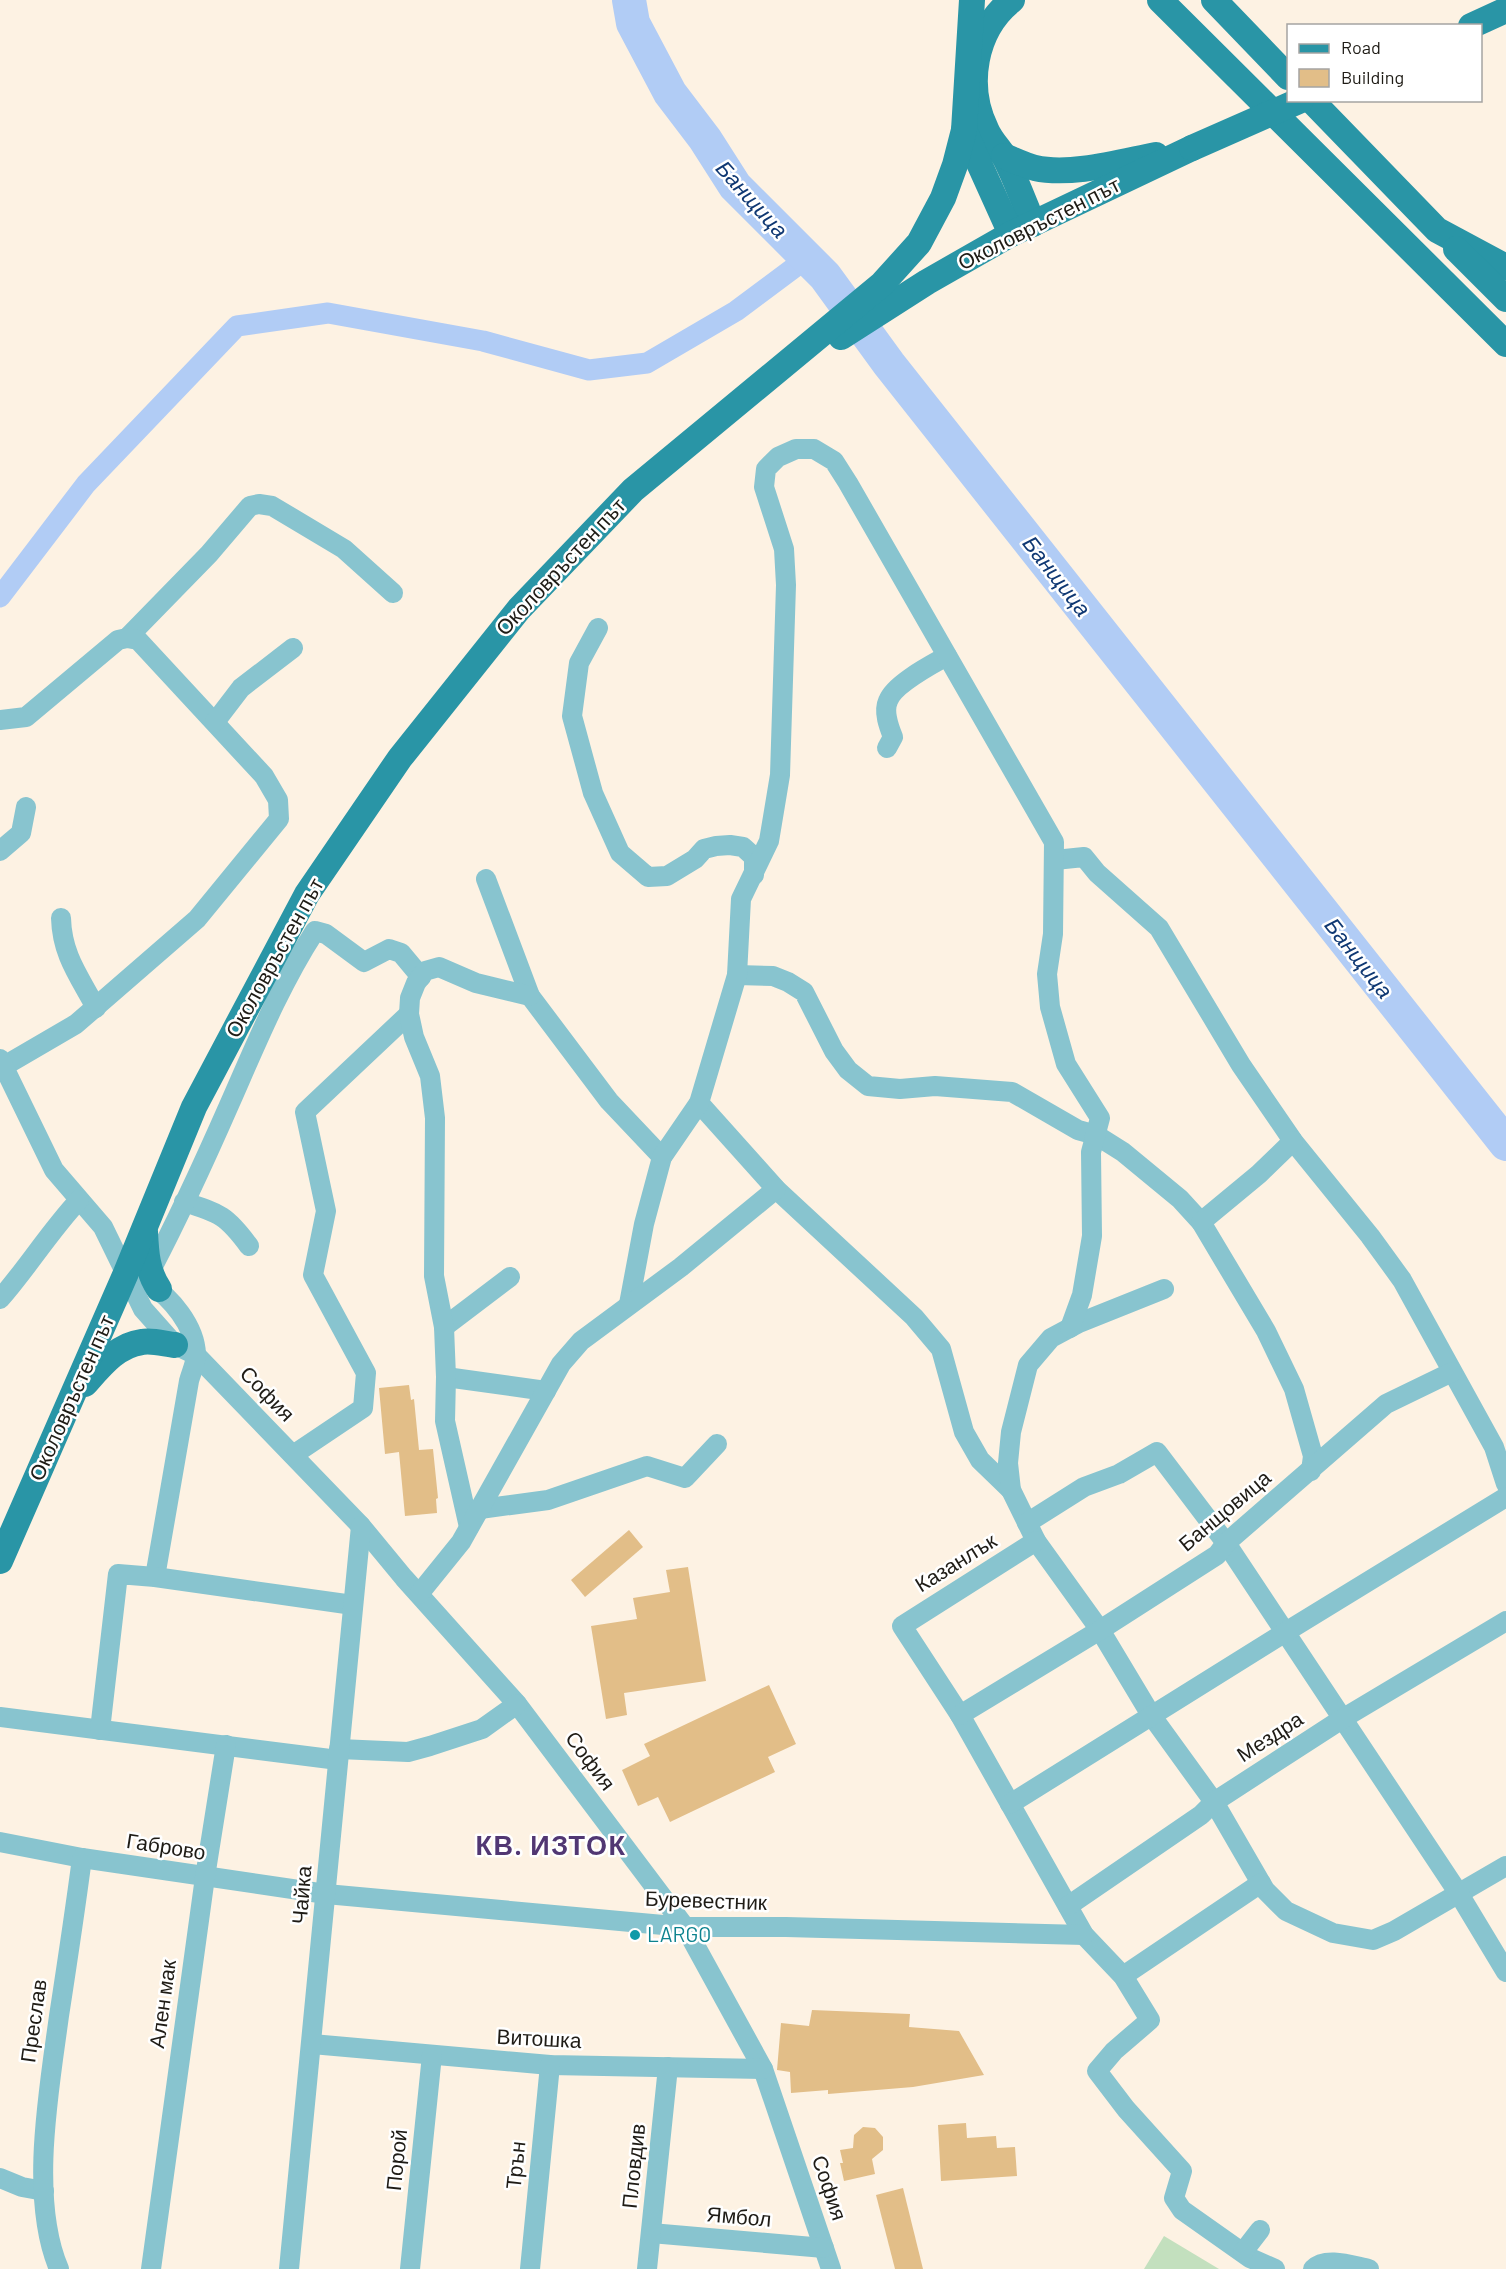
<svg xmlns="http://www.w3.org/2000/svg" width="1506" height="2269" font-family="Barlow,sans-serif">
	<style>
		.green { fill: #c3e0be }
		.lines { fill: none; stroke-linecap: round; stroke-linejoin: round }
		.canal { stroke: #b1ccf5; stroke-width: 21 }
		.river { stroke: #b1ccf5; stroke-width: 34 }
		.building { fill: #e2be88 }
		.minor { stroke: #88c4cf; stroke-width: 20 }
		.major { stroke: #2995a6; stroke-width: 26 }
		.major-bridge { stroke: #2995a6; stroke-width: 26 }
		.culture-dot { fill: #0f9aa8; stroke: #fff; stroke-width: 2 }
		.labels { text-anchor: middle; stroke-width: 5; stroke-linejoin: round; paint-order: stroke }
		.street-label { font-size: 21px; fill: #1f1c16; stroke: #fff }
		.culture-label { font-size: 21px; fill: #0d838f; stroke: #fff; text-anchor: start }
		.water-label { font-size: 22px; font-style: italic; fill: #0f3873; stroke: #fff }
		.district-label { font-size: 27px; font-weight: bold; letter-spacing: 1.5px; fill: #513773; stroke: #fff }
	</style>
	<rect width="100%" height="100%" fill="#fdf2e3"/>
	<path class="green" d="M1164 2236 1219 2269H1144Z"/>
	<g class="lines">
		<path class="canal" d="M0 597 86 484 237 326 328 313 483 341 589 370 647 363 736 311 807 258"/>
		<path class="river" d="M629 0 633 23 670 93 705 139 735 186 825 276 889 364 1506 1144"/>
	</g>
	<g class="building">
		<path d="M409 1385 411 1400 414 1399 419 1450 433 1449 438 1498 436 1499 437 1513 405 1516 399 1452 385 1454 379 1388Z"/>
		<path d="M629 1530 643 1547 585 1597 571 1580Z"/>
		<path d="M688 1567 706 1681 624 1693 627 1715 606 1719 591 1626 637 1619 633 1598 670 1592 666 1570Z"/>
		<path d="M769 1685 796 1744 768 1757 775 1772 670 1822 658 1797 638 1806 622 1770 650 1756 644 1744Z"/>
		<path d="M812 2010 910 2014 909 2027 959 2031 984 2075 913 2087 828 2094V2090L791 2093 790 2072 777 2070 781 2023 809 2026Z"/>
		<path d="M966 2123 967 2138 996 2136 997 2148 1015 2147 1017 2176 941 2181 938 2125Z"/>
		<path d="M863 2127 875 2128 883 2137V2150L872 2159 875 2174 844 2181 840 2163H843L840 2150 853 2148 854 2135Z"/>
		<path d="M903 2188 923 2269H895L876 2195Z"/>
	</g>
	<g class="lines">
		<g class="minor">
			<path d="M598 628 579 663 572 716 593 793 620 853 648 877 667 876 695 859 704 849 716 846 730 845 743 847 754 857V875"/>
			<path d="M127 638 209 554 250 506 259 504 272 506 344 549 393 593"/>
			<path d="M0 720 26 717 118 640 127 638 138 640 264 776 278 800 279 819 197 919 76 1024 4 1066"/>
			<path d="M215 722 241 688 293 648"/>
			<path d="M887 748 893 737C889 727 883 712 888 701 894 684 931 665 947 656"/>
			<path d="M0 851 21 833 26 807"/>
			<path d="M1055 860 1084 857 1097 873 1159 928 1241 1065 1293 1141 1370 1236 1402 1280 1494 1447 1506 1484"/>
			<path d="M486 879 530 996 609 1101 662 1157"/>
			<path d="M61 918C62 955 79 976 96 1008"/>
			<path d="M737 975 773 976 788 982 804 992 834 1051 848 1070 868 1086 900 1089 935 1086 1012 1092 1078 1130 1096 1135 1123 1152 1180 1199 1201 1222 1266 1331 1294 1389 1313 1456 1311 1471"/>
			<path d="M0 1059 54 1170 103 1227 143 1309 175 1345 196 1355 361 1526 404 1578 517 1704 685 1927 763 2069 831 2269"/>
			<path d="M699 1103 776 1189 914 1317 941 1349 964 1432 980 1460 1011 1490"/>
			<path d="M184 1202C220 1213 227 1216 249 1246"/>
			<path d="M1201 1222 1259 1174 1293 1141"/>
			<path d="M150 1272C179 1217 205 1160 230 1103 256 1044 280 985 315 931L326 934 364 962 389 949 401 953 421 977"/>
			<path d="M148 1283C171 1297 195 1326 196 1354 196 1363 191 1373 189 1381L155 1577"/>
			<path d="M1164 1289 1079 1323 1051 1338 1028 1365 1011 1432 1008 1463 1011 1490 1036 1541 1100 1630 1151 1715 1214 1802 1265 1890 1286 1911 1333 1933 1373 1940 1394 1931 1506 1866"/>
			<path d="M0 1299C28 1267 50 1231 79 1200"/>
			<path d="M629 1304 644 1224 662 1157 699 1103 737 975 741 899 769 841 780 775 786 585 784 549 764 487 766 469 778 457 796 449H814L834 461 848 483 1054 842 1053 934 1047 974 1050 1007 1066 1064 1100 1118 1091 1152 1092 1236 1082 1295 1070 1328"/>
			<path d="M444 1327 510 1277"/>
			<path d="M446 1377 546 1391"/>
			<path d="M293 1455 363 1408 366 1373 313 1275 326 1211 305 1112 409 1014"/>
			<path d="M480 1509 548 1500 647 1466 685 1478 717 1444"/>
			<path d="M1027 1523 1084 1487 1119 1474 1157 1452 1226 1543 1459 1894 1506 1972"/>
			<path d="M469 1527 445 1421 446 1377 444 1327 434 1276 435 1118 430 1076 414 1037 409 1014 410 998 416 983 425 971 439 967 476 983 530 996"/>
			<path d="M1036 1541 902 1626 960 1715 1084 1935 1123 1976 1150 2020 1114 2051 1097 2071 1126 2109 1182 2171 1174 2198 1182 2210 1250 2258 1275 2269"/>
			<path d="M419 1594 461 1542 561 1364 581 1341 681 1267 776 1189"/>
			<path d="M960 1715 1100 1630 1217 1555 1226 1543 1386 1404 1452 1372"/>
			<path d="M0 1717 338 1760"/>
			<path d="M100 1730 118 1574 155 1577 353 1605"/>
			<path d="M339 1749 408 1752 430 1746 482 1729 517 1704"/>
			<path d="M1010 1804 1284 1633 1506 1497"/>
			<path d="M0 1842 82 1858 326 1894 685 1927H786L1084 1935"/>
			<path d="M1068 1906 1201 1815 1214 1802 1342 1719 1506 1621"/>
			<path d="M1123 1976 1261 1883"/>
			<path d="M312 2044 550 2065 763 2069"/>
			<path d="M0 2178 22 2187 44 2191"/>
			<path d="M651 2233 824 2248"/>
			<path d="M1243 2252 1260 2230"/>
			<path d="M59 2269C29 2199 49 2090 59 2016 67 1964 75 1911 82 1858"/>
			<path d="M151 2269 205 1877 226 1745"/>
			<path d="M289 2269 361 1526"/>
			<path d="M410 2269 432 2055"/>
			<path d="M530 2269 550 2065"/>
			<path d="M647 2269 668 2067"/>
			<path d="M1313 2269C1326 2256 1353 2266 1369 2269"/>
		</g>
		<g class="major">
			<path d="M1012 0C974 30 965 86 986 129 990 139 998 147 1004 156 1015 177 1024 202 1033 224"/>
			<path d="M1160 0 1506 344"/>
			<path d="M1214 0 1288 77"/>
			<path d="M1471 26 1506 10"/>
			<path d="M1311 100 1437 230 1506 267"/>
			<path d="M964 130 1011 234"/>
			<path d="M1004 156C1014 160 1024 165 1035 168 1071 176 1120 162 1156 155"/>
			<path d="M1456 249 1506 299"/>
			<path d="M841 337 927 282 1011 234 1192 148"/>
			<path d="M145 1232C146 1253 147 1271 159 1289"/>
			<path d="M85 1384C100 1367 117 1345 142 1342 152 1340 165 1344 175 1345"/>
			<path d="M0 1561 126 1273 194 1107 307 894 400 758 519 609 633 490 882 284 919 243 943 198 955 165 964 130 972 0"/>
		</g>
		<path class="major-bridge" d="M1192 148 1301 100"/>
	</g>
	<circle class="culture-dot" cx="635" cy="1935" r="6"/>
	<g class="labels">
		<g class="street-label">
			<text transform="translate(1039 224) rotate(-27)" y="7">Околовръстен път</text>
			<text transform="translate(561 567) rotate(-47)" y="7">Околовръстен път</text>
			<text transform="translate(275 958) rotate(-61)" y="7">Околовръстен път</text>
			<text transform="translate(267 1394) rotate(46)" y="7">София</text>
			<text transform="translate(72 1398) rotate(-66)" y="7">Околовръстен път</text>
			<text transform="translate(1225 1511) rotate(-40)" y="7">Банщовица</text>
			<text transform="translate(956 1563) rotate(-32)" y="7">Казанлък</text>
			<text transform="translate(1270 1737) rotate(-33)" y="7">Мездра</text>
			<text transform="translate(590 1761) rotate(53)" y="7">София</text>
			<text transform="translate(166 1847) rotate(9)" y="7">Габрово</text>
			<text transform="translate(302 1895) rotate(-85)" y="7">Чайка</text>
			<text transform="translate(706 1901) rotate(2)" y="7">Буревестник</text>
			<text transform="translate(163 2004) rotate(-82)" y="7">Ален мак</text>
			<text transform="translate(34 2021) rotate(-82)" y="7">Преслав</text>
			<text transform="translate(539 2039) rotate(3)" y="7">Витошка</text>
			<text transform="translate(397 2160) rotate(-84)" y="7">Порой</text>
			<text transform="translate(516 2165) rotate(-84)" y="7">Трън</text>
			<text transform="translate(634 2166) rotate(-84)" y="7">Пловдив</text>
			<text transform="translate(829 2188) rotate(71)" y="7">София</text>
			<text transform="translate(739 2217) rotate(5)" y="7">Ямбол</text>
		</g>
		<g class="culture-label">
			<text x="647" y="1942">LARGO</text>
		</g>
		<g class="water-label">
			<text transform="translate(752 199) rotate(48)" y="8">Банщица</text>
			<text transform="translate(1057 576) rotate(52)" y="8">Банщица</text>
			<text transform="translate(1359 958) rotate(52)" y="8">Банщица</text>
		</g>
		<g class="district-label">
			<text x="551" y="1855">КВ. ИЗТОК</text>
		</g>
	</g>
	<rect x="1287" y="24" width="195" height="78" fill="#ffffff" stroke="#a5a4a2" stroke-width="1.5"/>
	<rect x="1299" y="44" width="30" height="9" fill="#2995a6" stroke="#a5a4a2" stroke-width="1.5"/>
	<text x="1341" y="54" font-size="18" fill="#1f1c16">Road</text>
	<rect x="1299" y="69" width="30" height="18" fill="#e2be88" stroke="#a5a4a2" stroke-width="1.5"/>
	<text x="1341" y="84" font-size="18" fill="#1f1c16">Building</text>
</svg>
